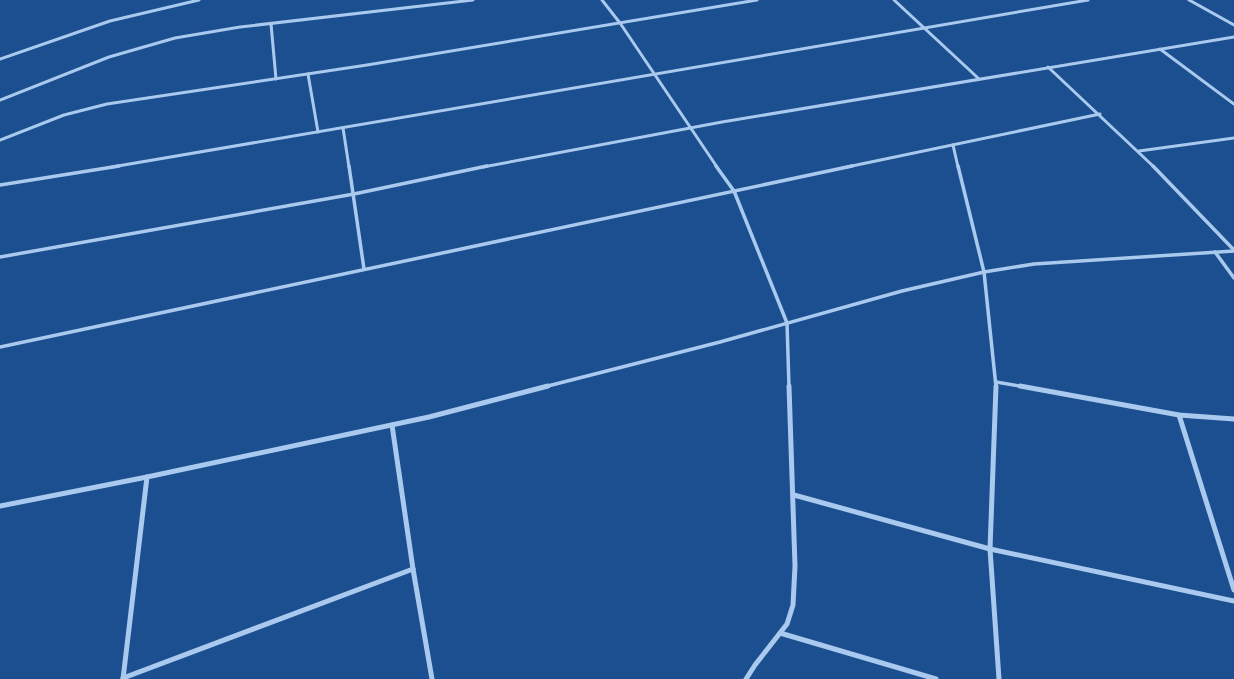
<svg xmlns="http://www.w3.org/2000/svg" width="1234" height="679" font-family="'Nunito Sans',sans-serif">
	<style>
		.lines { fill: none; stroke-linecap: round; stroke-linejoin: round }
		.minor-far2 { stroke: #a9c9ee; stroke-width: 3 }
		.minor-far1 { stroke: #a9c9ee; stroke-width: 3.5 }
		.minor { stroke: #a9c9ee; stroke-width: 5 }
	</style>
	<rect width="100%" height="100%" fill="#1b4f8f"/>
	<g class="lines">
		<g class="minor-far2">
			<path d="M602 0 620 23 717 167"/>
			<path d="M894 0 978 78"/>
			<path d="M1189 0 1234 25"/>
			<path d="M271 24 276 79"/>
			<path d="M1160 49 1234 104"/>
			<path d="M0 59 110 21 199 0"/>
			<path d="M1048 67 1154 167"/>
			<path d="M308 74 318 132"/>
			<path d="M0 100 109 57 175 38 240 27 473 0"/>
			<path d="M343 128 349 167"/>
			<path d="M0 140 64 115 107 104 367 65 757 0"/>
			<path d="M953 145 958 167"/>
			<path d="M1139 151 1234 138"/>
			<path d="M112 167 1088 0"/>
			<path d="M483 167 722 122 1234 37"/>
			<path d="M847 167 1100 114"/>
		</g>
		<g class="minor-far1">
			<path d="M349 166 364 269"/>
			<path d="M716 166 734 191 787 323 789 387"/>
			<path d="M958 166 984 272 996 387"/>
			<path d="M1153 166 1234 250"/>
			<path d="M0 185 119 166"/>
			<path d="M1215 252 1234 278"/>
			<path d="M0 257 354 194 487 166"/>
			<path d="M0 347 852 166"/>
			<path d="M996 382 1025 387"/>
			<path d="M544 387 720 342 902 291 984 272 1034 264 1234 251"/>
		</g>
		<g class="minor">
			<path d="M996 386 990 549 999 679"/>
			<path d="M1020 386 1179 415 1234 419"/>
			<path d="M1179 415 1234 590"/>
			<path d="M392 425 413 569 432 679"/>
			<path d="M794 495 990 549 1234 601"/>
			<path d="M0 506 147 477 429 417 548 386"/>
			<path d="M780 633 936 679"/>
			<path d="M123 678 413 569"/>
			<path d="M123 679 147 477"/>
			<path d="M746 679 755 665 787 624 793 605 795 566 789 386"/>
		</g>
	</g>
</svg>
